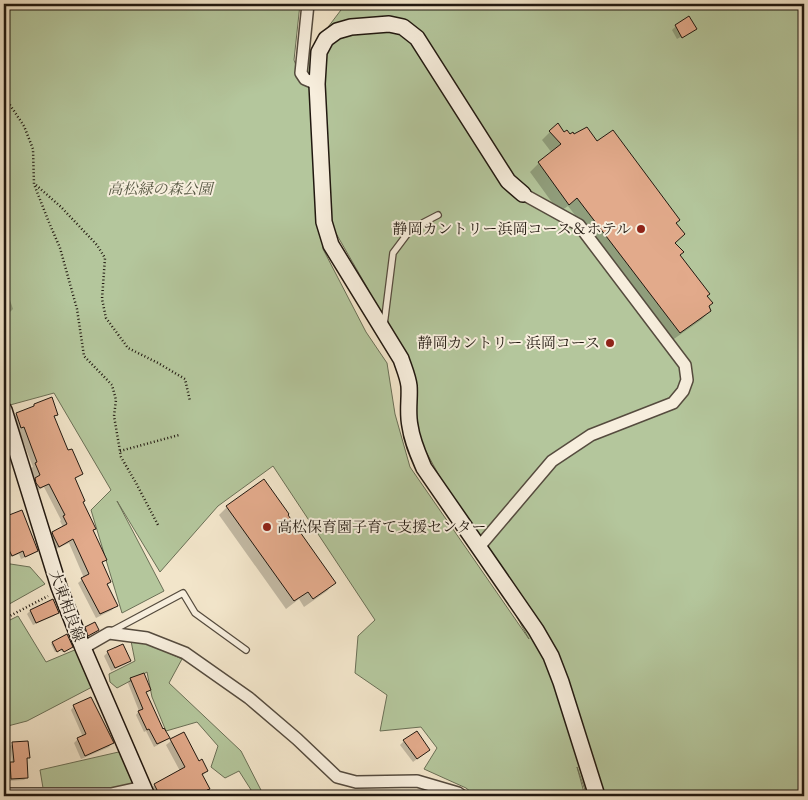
<svg xmlns="http://www.w3.org/2000/svg" width="808" height="800" font-family="'IM FELL French Canon','Noto Serif JP',serif">
	<style>
		.green { fill: #b4c69c; stroke: #6a6f56; fill-rule: evenodd }
		.shadow { fill: #0003 }
		.building { fill: #e2aa8b; stroke: #211810 }
		.lines { fill: none; stroke-linecap: round; stroke-linejoin: round }
		.lane-casing { stroke: #554b3e; stroke-width: 8 }
		.street-casing { stroke: #554b3e; stroke-width: 14 }
		.secondary-casing { stroke: #211810; stroke-width: 18 }
		.path { stroke: #211810; stroke-width: 2.5; stroke-dasharray: 1 2.5; stroke-linecap: butt }
		.lane { stroke: #f7eedd; stroke-width: 5.5 }
		.street { stroke: #f7eedd; stroke-width: 11 }
		.secondary { stroke: #f7eedd; stroke-width: 15 }
		.poi-dot { fill: #8f2418; stroke: #f7eedd; stroke-width: 2 }
		.labels { text-anchor: middle; stroke-width: 4; stroke-linejoin: round; paint-order: stroke }
		.park-label { font-size: 15px; font-style: italic; fill: #545541; stroke: #f7eedd }
		.poi-label { font-size: 15px; fill: #211810; stroke: #f7eedd; text-anchor: end }
		.street-label { font-size: 15px; fill: #211810; stroke: #f7eedd }
	</style>
	<rect width="100%" height="100%" fill="#f2e5ca"/>
	<filter id="stains"><feTurbulence type="fractalNoise" baseFrequency=".004" numOctaves="4"/><feColorMatrix values="0 0 0 0 .2 0 0 0 0 .09 0 0 0 0 .02 0 0 0 .5 -.17"/></filter>
	<radialGradient id="worn" r=".72"><stop offset=".6" stop-color="#630" stop-opacity="0"/><stop offset="1" stop-color="#630" stop-opacity=".3"/></radialGradient>
	<g class="green">
		<path d="M13 4H300L294 60 297 68 344 6V4H804V796H587L577 767 585 796H476L466 788 424 769 437 748 421 727 380 731 387 695 355 673 358 636 375 620 273 466 218 506 160 572 117 501 164 591 122 613 91 510 111 490 54 393 10 405 4 383V8ZM318 202 368 289 424 448 529 639 410 467 395 414 387 363 366 332 323 249Z"/>
		<path d="M4 563 30 567 45 584 4 607Z"/>
		<path d="M18 616 46 662 77 649 94 686 27 721 4 727V623Z"/>
		<path d="M131 641 149 644 182 659 169 683 241 751 264 796H252L253 793 239 771 225 778 211 767 218 746 197 722 166 731 152 697 147 672 117 688 110 682 109 674 135 661Z"/>
		<path d="M123 751 138 786 103 790 43 788 40 770Z"/>
	</g>
	<g class="shadow">
		<path d="M689 18 693 30 677 39 672 30 676 26Z"/>
		<path d="M550 132 564 134 597 143 675 223 674 244 679 255 705 297 710 311 701 320 671 341 568 206 559 212 530 172 539 163 552 153 542 140Z"/>
		<path d="M7 291 13 309 9 313 4 314V292Z"/>
		<path d="M34 405 57 414 53 418 67 452 82 473 74 479 92 531 105 560 101 564 110 582 106 586 116 605 112 610 96 618 78 583 84 578 69 543 54 550 48 537 52 533 63 527 60 521 61 520 44 487 35 492 31 483 35 479 31 468 33 467 19 431 17 432 12 418 16 414 31 409Z"/>
		<path d="M4 456 10 472 4 477Z"/>
		<path d="M227 507 286 515 335 582 327 591 304 607 299 599 286 609 219 515Z"/>
		<path d="M21 512 37 551 33 554 21 559 19 554 8 558 6 552 4 553V518Z"/>
		<path d="M30 611 57 613 54 616 33 625 27 614Z"/>
		<path d="M86 628 96 632 87 637 84 630Z"/>
		<path d="M53 643 70 649 62 652 61 649 55 652 51 644Z"/>
		<path d="M108 652 130 660 126 664 111 671 104 656Z"/>
		<path d="M131 679 150 690 146 693 162 731 168 738 165 741 154 747 146 731 144 732 136 715 139 711 128 683Z"/>
		<path d="M74 706 112 743 109 747 81 759 74 743 78 739 83 737 71 710Z"/>
		<path d="M171 741 198 762 207 771 202 776 209 789 206 791 209 796H175L172 790 161 796H154L150 789 155 785 180 771 166 745Z"/>
		<path d="M404 741 429 750 413 762 400 745Z"/>
		<path d="M13 744 29 757 26 760 27 777 24 780 7 781 6 766 9 763H12L10 746Z"/>
	</g>
	<g class="building">
		<path d="M689 16 697 29 682 38 675 25Z"/>
		<path d="M558 123 564 132 567 130 570 134 573 132 574 134 587 127 597 141 613 130 680 220 676 223 685 234 675 243 684 252 680 255 710 294 707 296 713 303 709 306 711 311 680 333 577 198 569 205 538 162 561 144 549 131Z"/>
		<path d="M52 397 58 415 54 416 68 450 72 449 83 474 75 478 85 501 83 502 96 529 93 530 107 560 102 562 111 582 107 584 118 606 100 614 81 578 89 574 73 539 59 547 53 535 52 532 67 524 63 516 65 515 49 484 40 488 36 483 35 478 40 475 35 463 37 462 24 427 21 428 16 413 34 406V404Z"/>
		<path d="M264 479 289 514 288 515 336 583 313 599 308 592 294 601 226 506Z"/>
		<path d="M22 510 38 551 25 557 23 551 12 556 9 550 4 552V517Z"/>
		<path d="M53 599 59 613 36 623 30 610Z"/>
		<path d="M95 622 99 630 88 636 85 627Z"/>
		<path d="M67 634 73 647 64 652 62 649 57 652 52 642Z"/>
		<path d="M123 644 131 661 115 668 107 651Z"/>
		<path d="M144 673 151 690 146 692 163 729 164 728 170 738 157 744 149 729 147 730 138 711 143 709 130 678Z"/>
		<path d="M91 697 114 743 85 756 77 738 86 734 73 705Z"/>
		<path d="M417 731 430 750 417 759 403 740Z"/>
		<path d="M184 732 199 761 202 759 208 771 202 774 210 789 207 790 210 796H160L154 784 185 767 170 739Z"/>
		<path d="M28 741 30 758H27L28 778 11 779 10 762H14L12 742Z"/>
	</g>
	<g class="lines">
		<g class="lane-casing">
			<g id="lane">
				<path d="M4 7 10 4"/>
				<path d="M384 325 393 253 411 229 438 215"/>
				<path d="M110 632 183 593 195 613 246 650"/>
			</g>
		</g>
		<g class="street-casing">
			<g id="street">
				<path d="M308 4 301 73 305 79 317 84"/>
				<path d="M479 547 552 461 591 435 673 403 683 391 687 380 685 365 579 225 523 194"/>
				<path d="M83 648 109 633 147 638 185 653 249 698 297 739 337 777 356 782 417 781 458 793 462 796"/>
				<path d="M4 794H111L143 787"/>
			</g>
		</g>
		<g class="secondary-casing">
			<g id="secondary">
				<path d="M523 194 508 181 417 38 403 27 389 24 351 27 337 31 326 39 319 52 317 84 324 222 331 245 401 359C404 368 408 377 409 386 410 399 407 412 410 426 412 441 418 454 424 468L536 630 551 656 561 682 597 796"/>
				<path d="M4 410 59 587 83 648 147 796"/>
			</g>
		</g>
		<g class="path">
			<path d="M4 96 24 126 33 149 34 184 48 220 60 248 77 309 84 356 112 385 116 400 114 416 121 457 136 483 158 525"/>
			<path d="M36 185 61 207 97 245 105 258 102 299 106 318 128 348 158 363 185 379 190 401"/>
			<path d="M120 451 179 435"/>
			<path d="M4 618H6L48 596"/>
		</g>
		<use href="#lane" class="lane"/>
		<use href="#street" class="street"/>
		<use href="#secondary" class="secondary"/>
	</g>
	<g class="poi-dot">
		<circle cx="641" cy="229" r="5"/>
		<circle cx="610" cy="343" r="5"/>
		<circle cx="267" cy="527" r="5"/>
	</g>
	<g class="labels">
		<g class="park-label">
			<text x="160" y="194">高松緑の森公園</text>
		</g>
		<g class="poi-label">
			<text x="631" y="234">静岡カントリー浜岡コース＆ホテル</text>
			<text x="600" y="348">静岡カントリー 浜岡コース</text>
			<text x="277" y="532" text-anchor="start">高松保育園子育て支援センター</text>
		</g>
		<g class="street-label">
			<text transform="translate(67 606) rotate(70)" y="5">大東相良線</text>
		</g>
	</g>
	<rect width="808" height="800" fill="none" stroke="#f2e5ca" stroke-width="20"/>
	<rect x="5" y="5" width="798" height="790" fill="none" stroke="#211810" stroke-width="2.5"/>
	<rect x="10" y="10" width="788" height="780" fill="none" stroke="#211810"/>
	<rect width="100%" height="100%" filter="url(#stains)"/>
	<rect width="100%" height="100%" fill="url(#worn)"/>
</svg>
